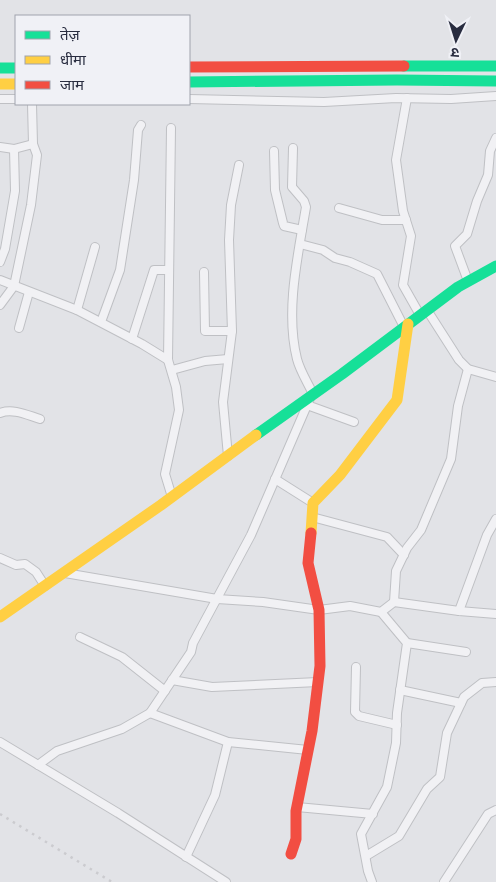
<svg xmlns="http://www.w3.org/2000/svg" width="496" height="882" font-family="'Work Sans','Noto Sans Devanagari',sans-serif">
	<style>
		.lines { fill: none; stroke-linecap: round; stroke-linejoin: round }
		.street-casing { stroke: #bfc0c4; stroke-width: 10 }
		.street { stroke: #f1f1f4; stroke-width: 8 }
		.fast { stroke: #16e098; stroke-width: 11 }
		.slow { stroke: #ffcf43; stroke-width: 11 }
		.jam { stroke: #f24e42; stroke-width: 11 }
		.rail { stroke: #cbcbcf; stroke-width: 2.5; stroke-dasharray: 2.5 5; stroke-linecap: butt }
	</style>
	<rect width="100%" height="100%" fill="#e2e3e7"/>
	<g class="lines">
		<g class="street-casing">
			<g id="street">
				<path d="M407 98 396 160 403 211 411 236 403 285 420 315"/>
				<path d="M0 99H16"/>
				<path d="M189 99 324 102 396 98 451 99 496 96"/>
				<path d="M171 128 168 360 176 387 179 410 165 474 172 497"/>
				<path d="M0 147 14 149"/>
				<path d="M293 148 292 187 304 201 306 207C298 255 285 311 297 359 300 371 308 383 313 394"/>
				<path d="M274 151 275 190 283 223 284 226 302 230"/>
				<path d="M339 208 382 220H406"/>
				<path d="M300 244 323 250 335 258 350 262 377 274 404 327"/>
				<path d="M0 262 5 249 15 191 14 149 33 144"/>
				<path d="M204 272 205 331H232"/>
				<path d="M0 280 77 310 142 344 168 360"/>
				<path d="M468 281 455 246 467 234 477 201 488 175 490 151 496 138"/>
				<path d="M0 305 14 286 31 205 37 155 33 144 32 104"/>
				<path d="M77 310 95 247"/>
				<path d="M427 310 459 360 468 369 496 377"/>
				<path d="M101 322 120 270 134 180 138 130 141 125"/>
				<path d="M19 328 29 292"/>
				<path d="M132 339 154 270H169"/>
				<path d="M172 370 205 361 228 359"/>
				<path d="M307 405 354 422"/>
				<path d="M0 413C13 408 27 415 40 419"/>
				<path d="M228 456 223 402 232 331 229 240 231 205 239 165"/>
				<path d="M275 479 313 503"/>
				<path d="M312 517 387 537 404 555"/>
				<path d="M0 558 16 565 25 564 36 572 45 586"/>
				<path d="M65 573 217 599 263 602 319 610 350 606 381 612 394 602 459 611 496 614"/>
				<path d="M394 602 396 571 407 548 421 530 451 459 458 406 468 369"/>
				<path d="M459 611 487 535 496 519"/>
				<path d="M80 637 122 657 165 691"/>
				<path d="M407 643 466 652"/>
				<path d="M356 667 355 712 359 716 397 725"/>
				<path d="M172 680 212 687 318 682"/>
				<path d="M400 690 461 703"/>
				<path d="M150 713 228 742 308 750"/>
				<path d="M0 742 118 813 226 882"/>
				<path d="M38 765 57 751 122 729 150 713 191 652 193 643 251 535 311 396"/>
				<path d="M297 807 373 814"/>
				<path d="M366 856 399 836 427 789 440 777 447 733 464 697 482 683 496 682"/>
				<path d="M186 857 215 795 228 742"/>
				<path d="M372 882 368 871 361 834 387 787 396 743 397 713 407 643 381 612"/>
				<path d="M444 882 488 814 496 810"/>
			</g>
		</g>
		<use href="#street" class="street"/>
		<g class="fast">
			<path d="M404 66H496"/>
			<path d="M0 68H16"/>
			<path d="M189 82 397 80 496 81"/>
			<path d="M256 435 342 374 458 287 496 266"/>
		</g>
		<g class="slow">
			<path d="M0 84H16"/>
			<path d="M311 533 313 503 340 475 397 400 408 324"/>
			<path d="M0 617 161 505 256 435"/>
		</g>
		<g class="jam">
			<path d="M189 67 404 66"/>
			<path d="M291 854 296 839V811L312 731 320 666 319 610 308 563 311 533"/>
		</g>
		<path class="rail" d="M0 814 112 882"/>
	</g>
	<rect x="15" y="15" width="175" height="90" fill="#f0f1f6" stroke="#a0a3ad"/>
	<rect x="25" y="31" width="25" height="8" fill="#16e098" stroke="#a0a3ad"/>
	<text x="60" y="40" font-size="15" fill="#292d40">तेज़</text>
	<rect x="25" y="56" width="25" height="8" fill="#ffcf43" stroke="#a0a3ad"/>
	<text x="60" y="65" font-size="15" fill="#292d40">धीमा</text>
	<rect x="25" y="81" width="25" height="8" fill="#f24e42" stroke="#a0a3ad"/>
	<text x="60" y="90" font-size="15" fill="#292d40">जाम</text>
	<g transform="translate(456 40) rotate(184)" stroke="#f0f1f6" stroke-width="4" paint-order="stroke">
	<path d="M0-4L9 19L0 12L-9 19Z" fill="#292d40"/>
	<text y="-8" font-size="14" font-weight="bold" text-anchor="middle" fill="#292d40">उ</text>
	</g>
</svg>
